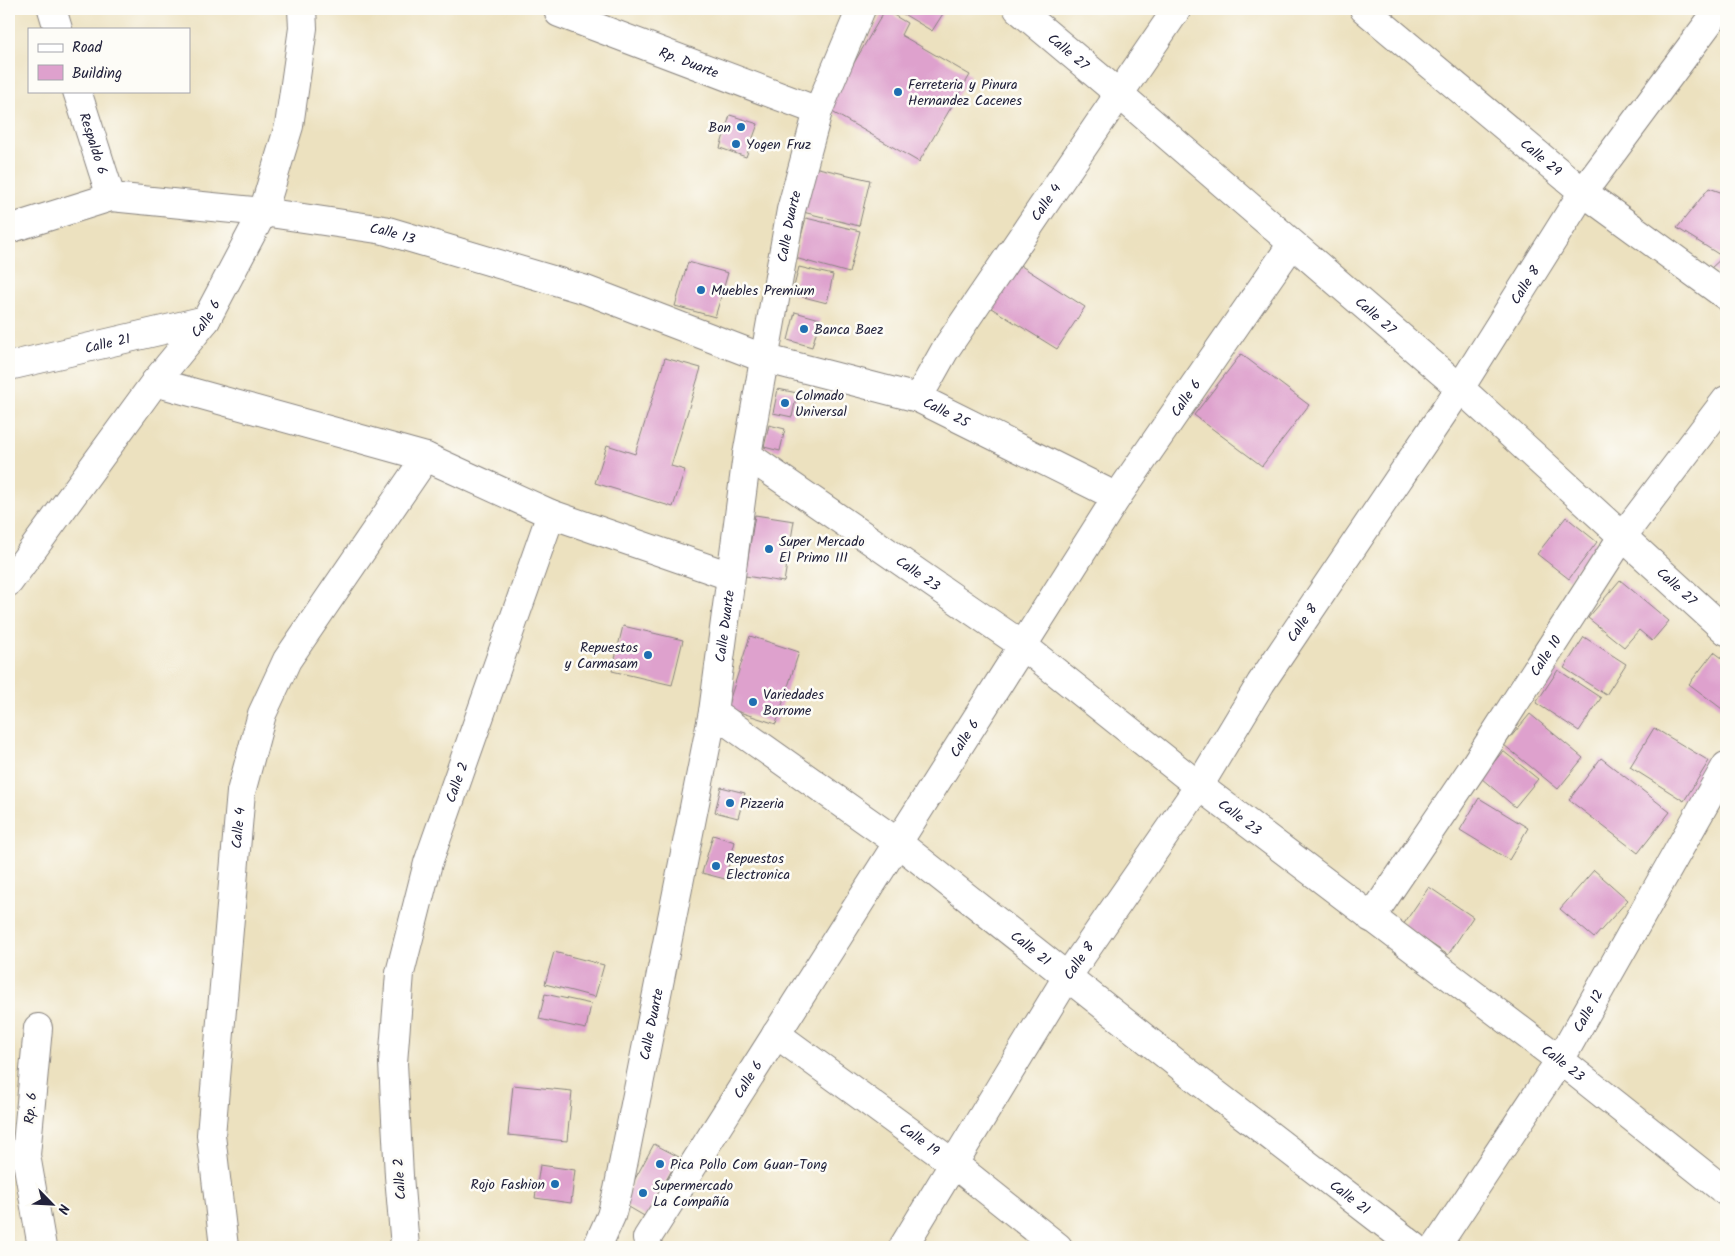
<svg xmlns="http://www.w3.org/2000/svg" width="1735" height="1256" font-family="Kalam,sans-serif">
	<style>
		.building { fill: #dea1cd }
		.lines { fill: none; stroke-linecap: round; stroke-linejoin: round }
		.minor-casing { stroke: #87827d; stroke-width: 30 }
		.minor { stroke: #fff; stroke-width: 28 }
		.poi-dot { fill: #1f6fb2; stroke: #fdfcf7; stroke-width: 2 }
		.labels { text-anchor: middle; stroke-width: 5; stroke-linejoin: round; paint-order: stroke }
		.street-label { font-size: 14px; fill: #22223b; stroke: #fdfcf7 }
		.poi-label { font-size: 14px; fill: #22223b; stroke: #fdfcf7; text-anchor: start }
	</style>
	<rect width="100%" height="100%" fill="#fdfcf7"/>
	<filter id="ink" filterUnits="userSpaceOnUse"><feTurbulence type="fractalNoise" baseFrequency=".02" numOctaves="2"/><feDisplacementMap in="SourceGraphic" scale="10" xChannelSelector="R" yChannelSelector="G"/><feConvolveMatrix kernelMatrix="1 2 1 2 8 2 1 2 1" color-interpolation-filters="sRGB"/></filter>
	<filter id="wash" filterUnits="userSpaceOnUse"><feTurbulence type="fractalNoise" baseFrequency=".0096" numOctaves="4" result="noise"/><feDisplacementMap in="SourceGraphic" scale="20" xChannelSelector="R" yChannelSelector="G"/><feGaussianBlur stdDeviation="1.12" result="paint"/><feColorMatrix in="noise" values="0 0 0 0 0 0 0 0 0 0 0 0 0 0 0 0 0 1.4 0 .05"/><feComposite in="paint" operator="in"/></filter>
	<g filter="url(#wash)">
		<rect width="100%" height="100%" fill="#ece1bf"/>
		<g id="blocks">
			<g class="building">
				<path d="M895 9H946L932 31Z"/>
				<path d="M885 10 907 23 901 35 970 75 919 162 827 109Z"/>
				<path d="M730 115 758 124 746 157 720 148Z"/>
				<path d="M814 167 870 180 859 226 803 212Z"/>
				<path d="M1709 188 1726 194V279L1710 269 1723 257 1677 228Z"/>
				<path d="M806 218 860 231 849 273 795 258Z"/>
				<path d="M1012 260 1085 307 1057 349 983 303Z"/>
				<path d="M688 262 728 273 715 317 675 306Z"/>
				<path d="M799 267 833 275 827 303 792 294Z"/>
				<path d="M795 312 820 319 812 347 788 340Z"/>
				<path d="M1241 354 1309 405 1262 466 1194 415Z"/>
				<path d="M665 358 701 368 671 466 685 470 673 507 595 483 607 445 635 454Z"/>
				<path d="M778 389 797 393 792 417 773 413Z"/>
				<path d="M769 425 785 429 780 451 764 447Z"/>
				<path d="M755 515 794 521 784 582 745 576Z"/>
				<path d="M1566 517 1597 542 1569 579 1537 554Z"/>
				<path d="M1620 580 1669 621 1652 641 1639 630 1624 647 1588 618Z"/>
				<path d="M623 626 683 640 672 685 612 671Z"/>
				<path d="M750 636 799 652 776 724 727 708Z"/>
				<path d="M1584 637 1626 664 1606 695 1564 668Z"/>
				<path d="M1714 652 1726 661V712L1689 684Z"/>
				<path d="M1558 670 1601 698 1579 731 1536 703Z"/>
				<path d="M1530 714 1583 758 1558 789 1504 745Z"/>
				<path d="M1654 728 1709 761 1684 801 1630 767Z"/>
				<path d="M1503 751 1538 779 1515 807 1481 778Z"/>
				<path d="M1601 758 1670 812 1638 853 1569 800Z"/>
				<path d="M721 787 745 793 738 818 715 812Z"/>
				<path d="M1479 798 1528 828 1509 860 1460 830Z"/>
				<path d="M713 835 735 842 725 879 702 873Z"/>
				<path d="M1594 870 1628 900 1594 938 1560 909Z"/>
				<path d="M1429 887 1473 917 1448 955 1403 925Z"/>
				<path d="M554 952 604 965 595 997 545 984Z"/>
				<path d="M545 994 591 1004 586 1029 539 1019Z"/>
				<path d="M513 1085 572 1091 567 1141 508 1135Z"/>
				<path d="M654 1144 679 1157 646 1217 622 1203Z"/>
				<path d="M540 1165 575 1170 571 1203 535 1198Z"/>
			</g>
		</g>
	</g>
	<g filter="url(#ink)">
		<use href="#blocks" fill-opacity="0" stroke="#87827d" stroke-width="1"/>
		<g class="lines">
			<g class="minor-casing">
				<g id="minor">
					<path d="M52 9 58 29"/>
					<path id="s1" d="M1018 9 1118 93 1460 388 1726 631"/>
					<path id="s2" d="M1364 9 1583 192 1726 296"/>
					<path id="s3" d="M559 13 818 111"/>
					<path id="s4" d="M77 91 111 197"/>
					<path id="s5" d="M9 229 111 197 263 212 384 230 586 290 763 358 918 398 1117 497"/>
					<path id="s6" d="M9 366 206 320"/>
					<path d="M155 382 426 457 551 514"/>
					<path id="s7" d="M918 398 945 350 1177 9"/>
					<path id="s8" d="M747 455 1022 645 1199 786 1560 1060 1726 1192"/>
					<path id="s9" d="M9 582 155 382 206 320 263 212 289 126 303 28 302 9"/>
					<path id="s10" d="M713 712 897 842 1199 1081 1415 1247"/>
					<path id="s11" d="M1371 918 1476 763 1622 537 1726 400"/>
					<path d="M38 1028 26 1155 42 1247"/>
					<path id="s12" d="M776 1034 954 1164 1058 1247"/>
					<path id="s13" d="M647 1238 1117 497 1292 244"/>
					<path id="s14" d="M224 1247 211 1135 241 792 262 714 287 660 426 457"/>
					<path id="s15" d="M405 1247 399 1176 393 1063 400 973 428 863 551 514 730 576"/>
					<path id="s16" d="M597 1247 611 1216 618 1190 713 712 747 455 791 210 818 111 861 9"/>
					<path id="s17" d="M903 1247 1067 977 1199 786 1261 683 1460 388 1583 192 1719 9"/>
					<path id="s18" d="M1436 1247 1560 1060 1726 766"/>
				</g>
			</g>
			<use href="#minor" class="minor"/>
		</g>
	</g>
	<g class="poi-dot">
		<circle cx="898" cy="92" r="5"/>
		<circle cx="741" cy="127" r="5"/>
		<circle cx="736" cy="144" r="5"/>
		<circle cx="701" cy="290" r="5"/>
		<circle cx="804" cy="329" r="5"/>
		<circle cx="785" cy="403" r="5"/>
		<circle cx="769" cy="549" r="5"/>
		<circle cx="648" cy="655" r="5"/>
		<circle cx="753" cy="702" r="5"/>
		<circle cx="730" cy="803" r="5"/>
		<circle cx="716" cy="866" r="5"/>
		<circle cx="660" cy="1164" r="5"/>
		<circle cx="555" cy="1184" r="5"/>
		<circle cx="643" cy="1193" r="5"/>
	</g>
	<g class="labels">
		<g class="street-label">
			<text dy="5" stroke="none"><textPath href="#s1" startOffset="66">Calle 27</textPath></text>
			<text dy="5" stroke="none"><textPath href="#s3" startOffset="139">Rp. Duarte</textPath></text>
			<text dy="5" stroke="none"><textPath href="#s4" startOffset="55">Respaldo 6</textPath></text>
			<text dy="5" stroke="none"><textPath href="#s2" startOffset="231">Calle 29</textPath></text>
			<text dy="5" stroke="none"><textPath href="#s7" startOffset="234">Calle 4</textPath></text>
			<text dy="5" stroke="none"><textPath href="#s16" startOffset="1040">Calle Duarte</textPath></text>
			<text dy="5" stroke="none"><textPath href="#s5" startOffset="391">Calle 13</textPath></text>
			<text dy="5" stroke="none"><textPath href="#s17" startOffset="1146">Calle 8</textPath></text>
			<text dy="5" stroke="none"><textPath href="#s1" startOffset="471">Calle 27</textPath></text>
			<text dy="5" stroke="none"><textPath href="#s9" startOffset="329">Calle 6</textPath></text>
			<text dy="5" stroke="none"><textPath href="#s6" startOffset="101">Calle 21</textPath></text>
			<text dy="5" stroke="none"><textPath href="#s13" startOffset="998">Calle 6</textPath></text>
			<text dy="5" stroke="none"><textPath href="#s5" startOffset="974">Calle 25</textPath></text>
			<text dy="5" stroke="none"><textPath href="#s8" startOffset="208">Calle 23</textPath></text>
			<text dy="5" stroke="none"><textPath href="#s1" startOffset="876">Calle 27</textPath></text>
			<text dy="5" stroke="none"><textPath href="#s17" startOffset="741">Calle 8</textPath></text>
			<text dy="5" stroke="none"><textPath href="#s16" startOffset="635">Calle Duarte</textPath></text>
			<text dy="5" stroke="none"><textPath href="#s11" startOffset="315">Calle 10</textPath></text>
			<text dy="5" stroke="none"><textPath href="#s13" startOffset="592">Calle 6</textPath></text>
			<text dy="5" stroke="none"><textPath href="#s15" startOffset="474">Calle 2</textPath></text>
			<text dy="5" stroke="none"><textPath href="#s8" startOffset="612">Calle 23</textPath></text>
			<text dy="5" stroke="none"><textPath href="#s14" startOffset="421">Calle 4</textPath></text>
			<text dy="5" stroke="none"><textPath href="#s10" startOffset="396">Calle 21</textPath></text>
			<text dy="5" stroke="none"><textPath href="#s17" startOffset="336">Calle 8</textPath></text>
			<text dy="5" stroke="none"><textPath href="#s18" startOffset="281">Calle 12</textPath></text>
			<text dy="5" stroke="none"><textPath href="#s16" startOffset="230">Calle Duarte</textPath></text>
			<text dy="5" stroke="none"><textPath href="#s8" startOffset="1018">Calle 23</textPath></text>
			<text dy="5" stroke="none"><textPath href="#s13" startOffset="188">Calle 6</textPath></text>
			<text transform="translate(30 1108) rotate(-85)" y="5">Rp. 6</text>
			<text dy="5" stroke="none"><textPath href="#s12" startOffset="178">Calle 19</textPath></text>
			<text transform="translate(399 1179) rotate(-94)" y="5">Calle 2</text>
			<text dy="5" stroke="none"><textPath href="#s10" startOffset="801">Calle 21</textPath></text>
		</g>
		<g class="poi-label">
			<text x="908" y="89">Ferreteria y Pinura<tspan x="908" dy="16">Hernandez Cacenes</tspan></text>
			<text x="731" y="132" text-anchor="end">Bon</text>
			<text x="746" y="149">Yogen Fruz</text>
			<text x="711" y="295">Muebles Premium</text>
			<text x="814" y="334">Banca Baez</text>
			<text x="795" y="400">Colmado<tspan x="795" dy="16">Universal</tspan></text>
			<text x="779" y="546">Super Mercado<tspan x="779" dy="16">El Primo III</tspan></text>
			<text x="638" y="652" text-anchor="end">Repuestos<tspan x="638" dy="16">y Carmasam</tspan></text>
			<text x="763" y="699">Variedades<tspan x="763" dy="16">Borrome</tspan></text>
			<text x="740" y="808">Pizzeria</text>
			<text x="726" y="863">Repuestos<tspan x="726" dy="16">Electronica</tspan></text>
			<text x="670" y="1169">Pica Pollo Com Guan-Tong</text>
			<text x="545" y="1189" text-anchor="end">Rojo Fashion</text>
			<text x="653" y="1190">Supermercado<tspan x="653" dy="16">La Compañía</tspan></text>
		</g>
	</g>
	<rect width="1735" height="1256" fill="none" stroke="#fdfcf7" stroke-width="30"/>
	<rect x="28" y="28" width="162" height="65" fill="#fdfcf7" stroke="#a5a5ac"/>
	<rect x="38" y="44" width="25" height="8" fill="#ffffff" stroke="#a5a5ac"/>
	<text x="72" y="52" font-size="15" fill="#22223b">Road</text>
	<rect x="38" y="65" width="25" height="15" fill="#dea1cd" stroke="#a5a5ac"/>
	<text x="72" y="78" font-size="15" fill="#22223b">Building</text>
	<g transform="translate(52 1204) rotate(114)" stroke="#fdfcf7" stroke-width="4" paint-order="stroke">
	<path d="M0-4L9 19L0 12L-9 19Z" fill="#22223b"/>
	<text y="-8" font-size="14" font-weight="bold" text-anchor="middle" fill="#22223b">N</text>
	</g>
</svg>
